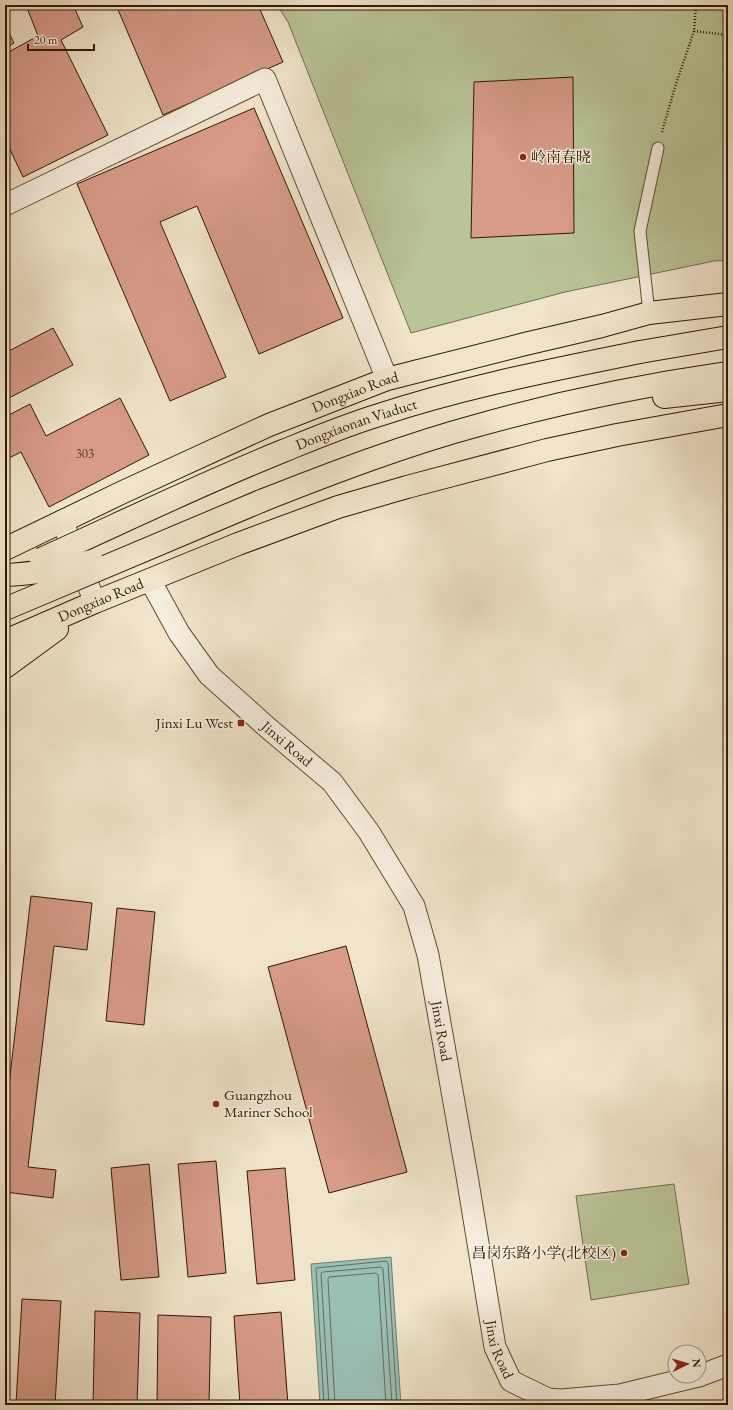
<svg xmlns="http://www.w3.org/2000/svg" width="733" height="1410" font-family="'EB Garamond','Noto Serif SC',serif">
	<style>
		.green { fill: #b9c497; stroke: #746e4c }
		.water { fill: #9abfb4; stroke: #707d6c }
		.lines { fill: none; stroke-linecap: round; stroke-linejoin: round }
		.shore { stroke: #656c5a; stroke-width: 1 }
		.building { fill: #d79b88; stroke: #301901 }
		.service-casing { stroke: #604c33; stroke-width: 13 }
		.minor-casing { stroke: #604c33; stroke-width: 23 }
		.primary-casing { stroke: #301901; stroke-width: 24 }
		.trunk-casing { stroke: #301901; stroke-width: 24 }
		.path { stroke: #301901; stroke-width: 2.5; stroke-dasharray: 1 2; stroke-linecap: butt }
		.service { stroke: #f5eddd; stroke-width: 11 }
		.minor { stroke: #f5eddd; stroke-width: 21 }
		.primary { stroke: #f0e4ca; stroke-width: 22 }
		.trunk { stroke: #f0e4ca; stroke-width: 22 }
		.trunk-bridge-casing { stroke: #301901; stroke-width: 24; stroke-linecap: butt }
		.trunk-bridge { stroke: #f0e4ca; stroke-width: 22 }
		.poi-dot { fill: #8f2418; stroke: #f5eddd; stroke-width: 1.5 }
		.labels { text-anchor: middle; stroke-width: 3; stroke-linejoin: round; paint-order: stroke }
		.number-label { font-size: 13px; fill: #5a3a23 }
		.poi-label { font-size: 15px; fill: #301901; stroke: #f5eddd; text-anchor: start }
		.street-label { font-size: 15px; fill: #301901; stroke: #f5eddd }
	</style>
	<rect width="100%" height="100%" fill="#f0e4ca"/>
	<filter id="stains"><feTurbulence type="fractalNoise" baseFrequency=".005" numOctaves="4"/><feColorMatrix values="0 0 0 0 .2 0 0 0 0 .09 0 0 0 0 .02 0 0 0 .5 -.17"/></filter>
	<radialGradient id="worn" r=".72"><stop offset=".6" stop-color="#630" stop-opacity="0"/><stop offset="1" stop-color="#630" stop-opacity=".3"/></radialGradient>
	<g class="green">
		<path d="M277 5H728V260L714 261 565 292 411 333 288 22Z"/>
		<path d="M674 1184 689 1284 591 1300 576 1196Z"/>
	</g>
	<path class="water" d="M391 1257 401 1405H320L311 1264Z"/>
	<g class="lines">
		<g class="shore">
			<path d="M324 1405 316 1268 386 1261 388 1263 397 1405"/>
			<path d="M329 1405 321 1273 323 1272 381 1267 383 1269 392 1405"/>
			<path d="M335 1405 328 1279 329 1277 376 1273 378 1275 386 1405"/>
		</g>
	</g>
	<g class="building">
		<path d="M26 5H73L83 27 61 40 108 135 23 177 5 139V54L38 36Z"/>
		<path d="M116 5H258L283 62 163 115Z"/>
		<path d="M5 25 14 43 5 48Z"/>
		<path d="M573 77 574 233 471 238 474 82Z"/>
		<path d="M254 108 343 318 259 354 197 206 160 222 226 377 170 401 77 184Z"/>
		<path d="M53 328 73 365 5 400V353Z"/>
		<path d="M120 398 149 455 49 507 21 452 5 460V417L30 404 46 436Z"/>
		<path d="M31 896 92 903 87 950 54 946 28 1167 56 1170 53 1198 5 1192V1119Z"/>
		<path d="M117 908 155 912 144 1025 106 1021Z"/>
		<path d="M346 946 407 1172 329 1193 268 967Z"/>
		<path d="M216 1161 226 1273 188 1277 178 1164Z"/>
		<path d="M149 1164 159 1277 121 1280 111 1168Z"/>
		<path d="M285 1168 295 1280 257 1284 247 1171Z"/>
		<path d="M22 1299 61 1301 55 1405 16 1404Z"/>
		<path d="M95 1311 140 1313 137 1405H93Z"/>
		<path d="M281 1312 288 1405H240L234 1316Z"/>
		<path d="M158 1315 211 1317 209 1405H157Z"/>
	</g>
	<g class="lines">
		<g class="service-casing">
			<path id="service" d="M649 313 640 231 658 148"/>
		</g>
		<g class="minor-casing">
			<g id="minor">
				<path d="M5 205 265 79 387 379"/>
				<path d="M62 521 95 602"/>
				<path id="s1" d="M150 580 179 633 209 675 268 728 332 782 369 832 414 906 428 955 467 1176 495 1347 511 1381 548 1399 561 1400 620 1395 698 1376"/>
				<path d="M699 1376 728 1365"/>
			</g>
		</g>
		<g class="primary-casing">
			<g id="primary">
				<path id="s2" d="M5 549 123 492 269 425 387 379 525 344 602 326 649 313 728 304"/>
				<path id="s3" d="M5 641 95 602 238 544 338 507 407 487 547 450 617 435 728 415"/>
				<path d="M5 667 57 629"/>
			</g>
		</g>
		<g class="trunk-casing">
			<g id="trunk">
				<path d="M640 352 728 337"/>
				<path d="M664 397 728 390"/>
				<path d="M261 501C332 473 405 445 479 425 561 402 644 385 728 373"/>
			</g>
		</g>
		<g class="path">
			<path d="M694 31 728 35"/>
			<path d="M662 132 675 87 694 31 696 5"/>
			<path d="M724 439 728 462"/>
		</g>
		<use href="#service" class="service"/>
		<use href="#minor" class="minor"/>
		<use href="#primary" class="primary"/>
		<use href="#trunk" class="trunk"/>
		<g class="trunk-bridge-casing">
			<g id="trunk-bridge">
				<path id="s4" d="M41 559C121 523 201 484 283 451 315 438 346 425 379 415 464 387 552 370 640 352"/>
				<path d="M5 575C35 574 64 568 92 561"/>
				<path d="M5 609 261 501"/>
			</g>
		</g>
		<use href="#trunk-bridge" class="trunk-bridge"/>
	</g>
	<g class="poi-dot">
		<circle cx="523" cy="157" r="4"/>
		<rect x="237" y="719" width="8" height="8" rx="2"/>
		<circle cx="216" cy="1104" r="4"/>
		<circle cx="624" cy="1253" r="4"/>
	</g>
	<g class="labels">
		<g class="number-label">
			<text x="85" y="458">303</text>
		</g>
		<g class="poi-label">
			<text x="531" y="162">岭南春晓</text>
			<text x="233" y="728" text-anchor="end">Jinxi Lu West</text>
			<text x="224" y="1100">Guangzhou<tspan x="224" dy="17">Mariner School</tspan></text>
			<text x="616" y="1258" text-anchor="end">昌岗东路小学(北校区)</text>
		</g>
		<g class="street-label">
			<text dy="5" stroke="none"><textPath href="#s2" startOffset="384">Dongxiao Road</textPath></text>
			<text dy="5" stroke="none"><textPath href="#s4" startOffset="343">Dongxiaonan Viaduct</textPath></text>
			<text dy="5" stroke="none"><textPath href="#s3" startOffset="104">Dongxiao Road</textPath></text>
			<text dy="5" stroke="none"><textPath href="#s1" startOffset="216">Jinxi Road</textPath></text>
			<text dy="5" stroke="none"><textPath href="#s1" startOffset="552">Jinxi Road</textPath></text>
			<text dy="5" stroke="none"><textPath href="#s1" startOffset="876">Jinxi Road</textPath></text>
		</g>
	</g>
	<rect width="733" height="1410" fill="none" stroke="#f0e4ca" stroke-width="20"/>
	<rect x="6" y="6" width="721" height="1398" fill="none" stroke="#301901" stroke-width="2"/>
	<rect x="10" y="10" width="713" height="1390" fill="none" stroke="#301901"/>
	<g transform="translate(687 1364) rotate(85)"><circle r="19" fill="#f5eddd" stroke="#a69885"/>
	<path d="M0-3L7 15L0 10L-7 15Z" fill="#8f2418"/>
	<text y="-6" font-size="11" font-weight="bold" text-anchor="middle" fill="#301901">N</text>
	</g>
	<path d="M28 44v6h66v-6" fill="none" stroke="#301901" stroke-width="2"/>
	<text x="34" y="44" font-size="12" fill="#301901" stroke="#f5eddd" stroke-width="3" paint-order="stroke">20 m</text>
	<rect width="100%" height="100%" filter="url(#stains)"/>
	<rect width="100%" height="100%" fill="url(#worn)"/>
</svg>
